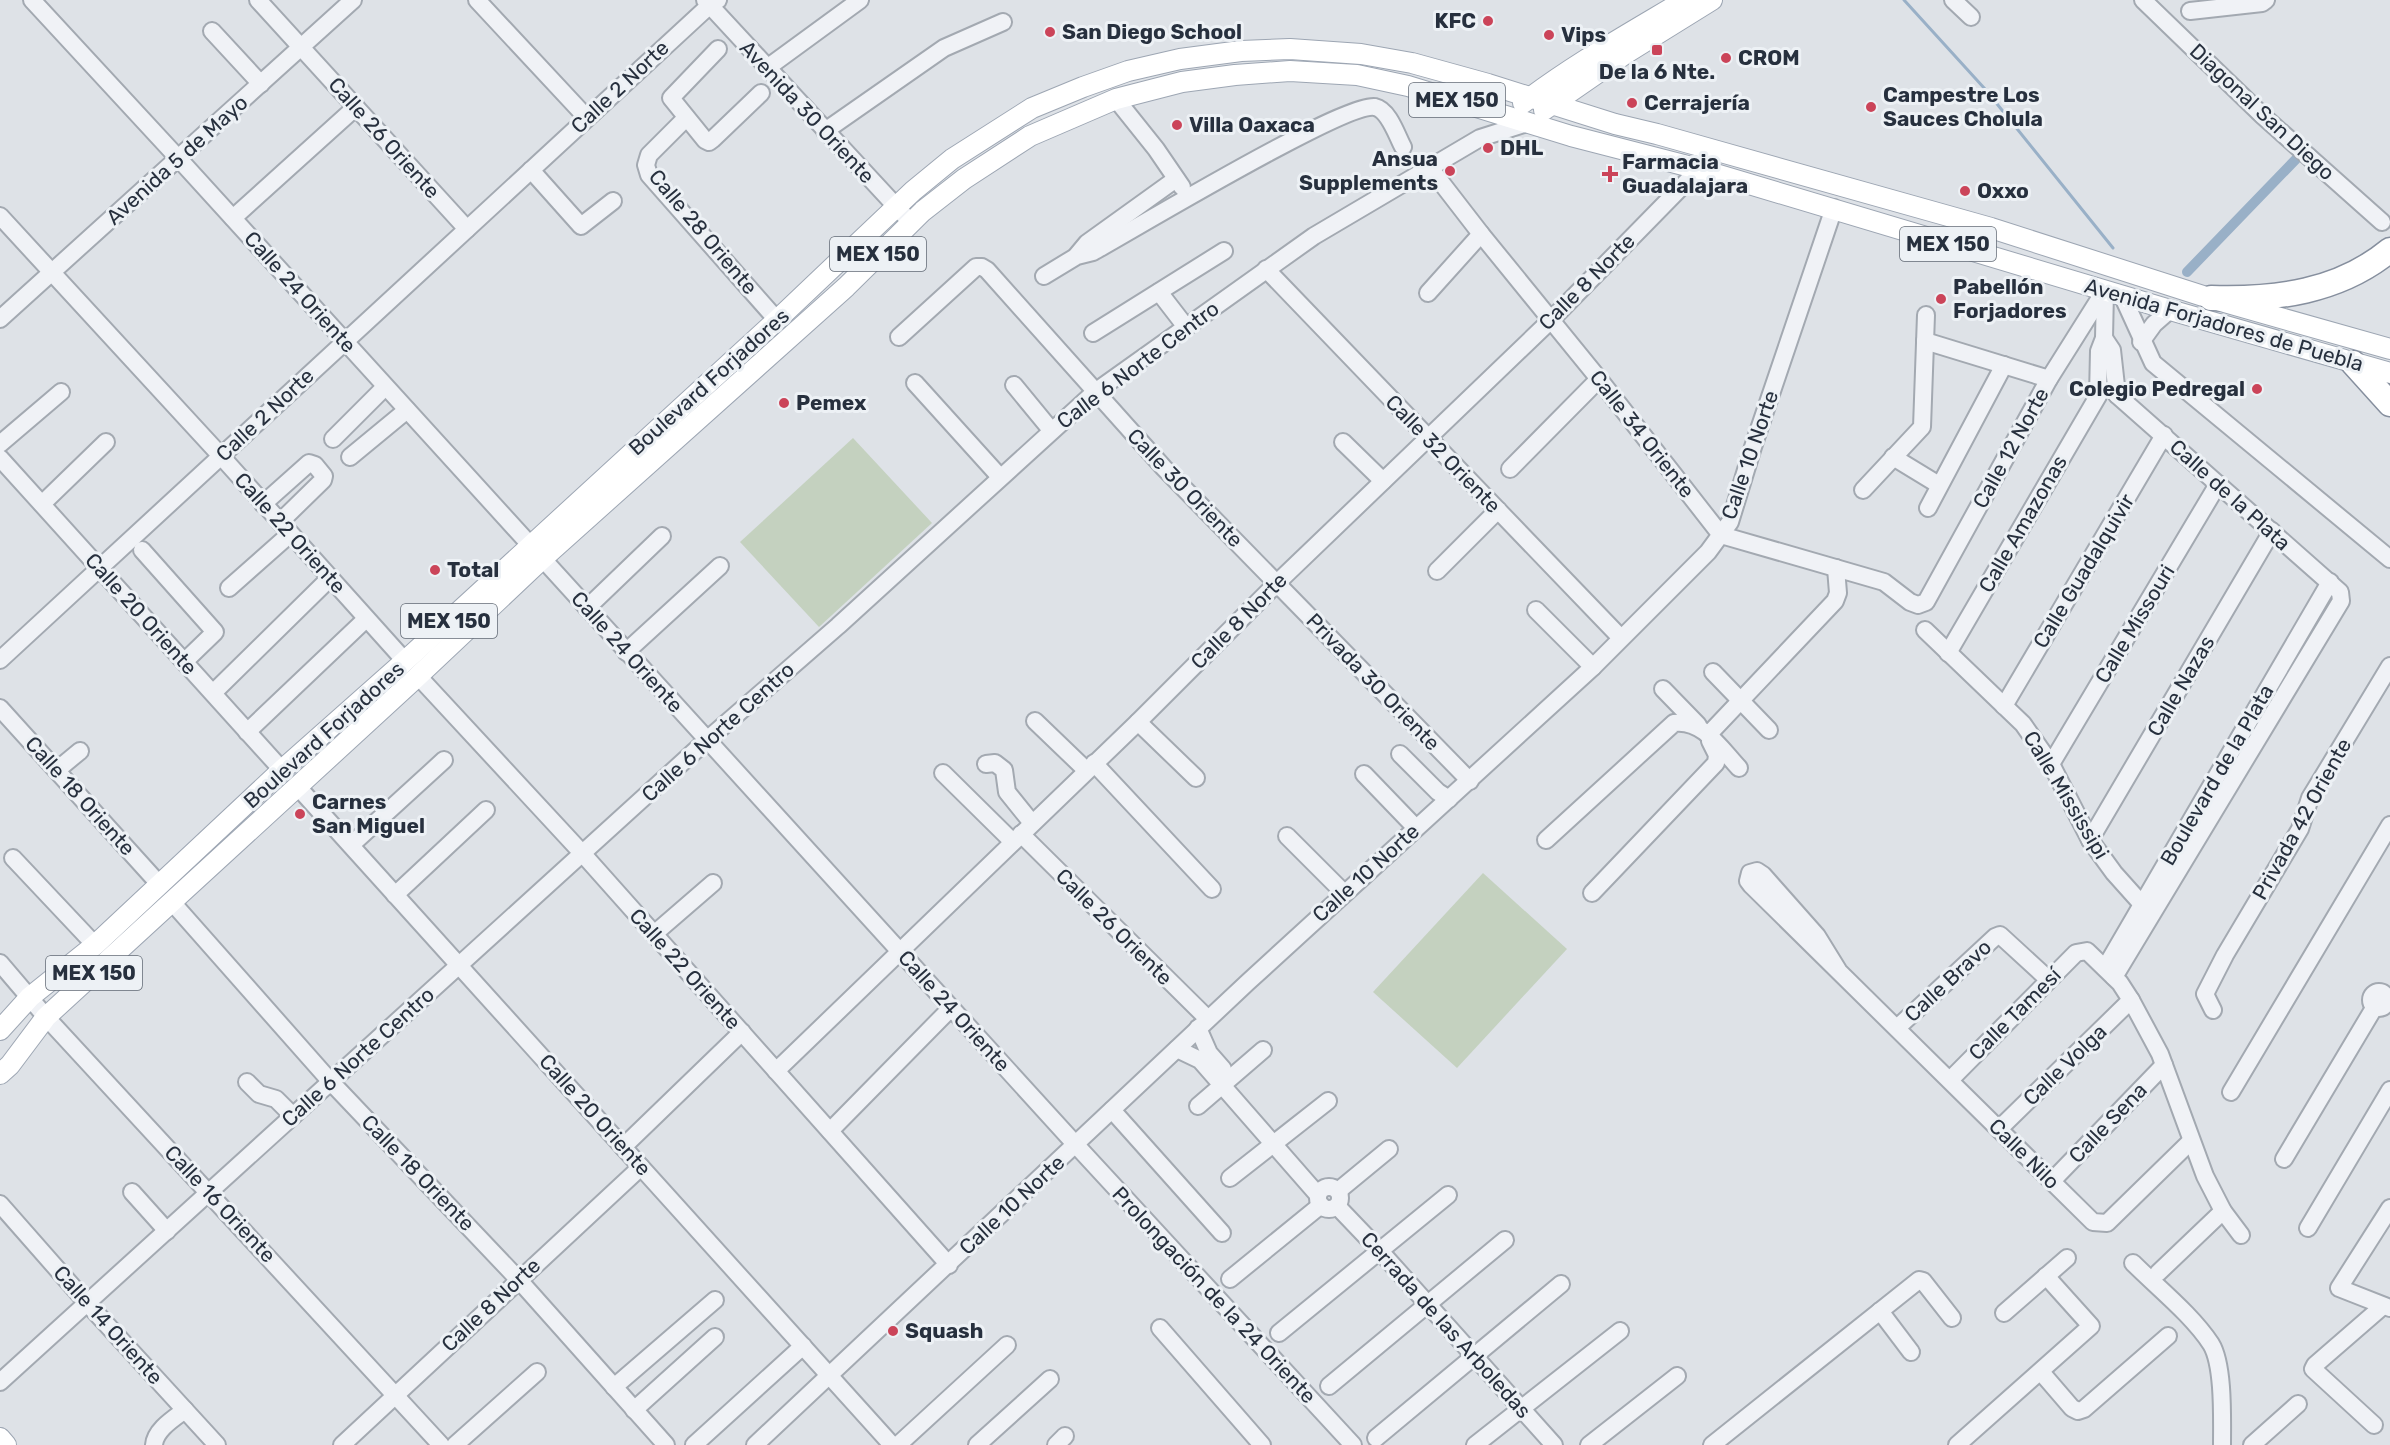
<svg xmlns="http://www.w3.org/2000/svg" width="2390" height="1445" font-family="Rubik,sans-serif">
	<style>
		.green { fill: #c4d1bf }
		.lines { fill: none; stroke-linecap: round; stroke-linejoin: round }
		.stream { stroke: #99b0c7; stroke-width: 3 }
		.canal { stroke: #99b0c7; stroke-width: 10 }
		.minor-casing { stroke: #a3a9b1; stroke-width: 20 }
		.major-casing { stroke: #9da6b3; stroke-width: 22 }
		.highway-casing { stroke: #868f9e; stroke-width: 27 }
		.minor { stroke: #f0f2f6; stroke-width: 16 }
		.major { stroke: #fff; stroke-width: 20 }
		.highway { stroke: #fff; stroke-width: 24 }
		.poi-dot { fill: #cb4459; stroke: #edf1f5; stroke-width: 2 }
		.labels { text-anchor: middle; stroke-width: 6; stroke-linejoin: round; paint-order: stroke }
		.shield { fill: #edf1f5; stroke: #626a75; stroke-width: 1.5 }
		.shield-label { font-size: 20px; font-weight: bold; fill: #27303e }
		.poi-label { font-size: 21px; font-weight: bold; fill: #27303e; stroke: #edf1f5; text-anchor: start }
		.street-label { font-size: 21px; fill: #27303e; stroke: #edf1f5 }
	</style>
	<rect width="100%" height="100%" fill="#dee2e7"/>
	<g class="green">
		<path d="M853 438 932 523 819 627 740 542Z"/>
		<path d="M1483 873 1567 949 1457 1068 1373 992Z"/>
	</g>
	<g class="lines">
		<path class="stream" d="M1904 0 1985 89 2113 248"/>
		<path class="canal" d="M2187 272 2300 155"/>
		<g class="minor-casing">
			<g id="minor">
				<path d="M32 0 179 159 1076 1145 1353 1445"/>
				<path d="M258 0 467 229"/>
				<path d="M477 0 587 118"/>
				<path d="M705 0 904 215"/>
				<path d="M1953 0 1971 17"/>
				<path d="M2143 0 2263 116 2382 222"/>
				<path d="M2190 11 2262 3 2266 0"/>
				<path d="M212 31 261 84"/>
				<path d="M718 49 671 98 705 140 709 142 713 139 761 93"/>
				<path d="M767 68 860 0"/>
				<path d="M1116 99 1156 149 1182 187"/>
				<path d="M686 118 649 155 646 165 649 175 777 320"/>
				<path d="M825 131 944 48 1003 22"/>
				<path d="M1430 168 1481 234 1599 379 1721 535 1884 582 1910 602 1918 605 1926 602 2049 379 2105 290"/>
				<path d="M531 170 581 226 613 201"/>
				<path d="M0 216 221 456 405 661"/>
				<path d="M233 218 356 107"/>
				<path d="M1077 255 1087 243 1176 179"/>
				<path d="M1266 269 1621 638"/>
				<path d="M1044 276 1077 256 1093 252C1133 230 1345 102 1375 107 1389 110 1397 136 1403 147"/>
				<path d="M1159 292 1186 327"/>
				<path d="M1428 293 1481 234"/>
				<path d="M2122 295 2153 363 2390 559"/>
				<path d="M0 319 353 0"/>
				<path d="M1093 333 1224 251"/>
				<path d="M899 337 976 267H982L987 270 1164 468 1470 781"/>
				<path d="M2104 338 2112 350 2117 395"/>
				<path d="M1925 341 2049 379"/>
				<path d="M2141 342 2154 324 2170 310"/>
				<path d="M915 383 1000 477"/>
				<path d="M1014 385 1051 430"/>
				<path d="M333 439 385 387"/>
				<path d="M1343 442 1383 481"/>
				<path d="M0 444 61 392"/>
				<path d="M350 457 407 410"/>
				<path d="M1893 457 1939 485"/>
				<path d="M0 458 282 770"/>
				<path d="M1510 469 1599 379"/>
				<path d="M1863 490 1922 427 1926 315"/>
				<path d="M42 504 106 442"/>
				<path d="M263 504 309 463 315 465 324 476 323 480 280 522"/>
				<path d="M1928 508 2004 365"/>
				<path d="M142 550 215 632 184 662"/>
				<path d="M1437 571 1498 510"/>
				<path d="M229 588 290 534"/>
				<path d="M587 608 662 536"/>
				<path d="M1536 610 1593 667"/>
				<path d="M1925 630 2023 724 2051 764 2090 840 2114 873 2148 911"/>
				<path d="M626 652 720 566"/>
				<path d="M1948 653 2098 396 2099 351 2104 338 2105 291"/>
				<path d="M0 660 710 5 718 0"/>
				<path d="M1713 672 1769 730"/>
				<path d="M418 676 582 853 949 1265"/>
				<path d="M1663 689 1698 725"/>
				<path d="M213 693 330 578"/>
				<path d="M2004 706 2164 435"/>
				<path d="M0 708 160 885"/>
				<path d="M1035 721 1086 770"/>
				<path d="M1138 722 1196 778"/>
				<path d="M247 732 366 619"/>
				<path d="M1708 735 1835 601 1838 593 1836 568"/>
				<path d="M1400 754 1438 792 1449 799"/>
				<path d="M1094 763 1212 889"/>
				<path d="M986 764 995 763 1004 770 1007 792 1032 823"/>
				<path d="M2051 764 2218 484"/>
				<path d="M57 770 80 751"/>
				<path d="M943 773 1013 842"/>
				<path d="M1364 774 1416 828"/>
				<path d="M297 786 892 1445"/>
				<path d="M1021 834 1208 1019"/>
				<path d="M1287 836 1344 893"/>
				<path d="M1546 840 1674 723C1703 719 1721 749 1739 768"/>
				<path d="M2090 840 2272 531"/>
				<path d="M351 845 444 760"/>
				<path d="M13 858 95 945"/>
				<path d="M1592 893 1716 763 1717 755 1710 741"/>
				<path d="M395 895 486 810"/>
				<path d="M171 901 331 1082 518 1279 666 1445"/>
				<path d="M654 934 713 883"/>
				<path d="M0 963 46 1017 441 1445"/>
				<path d="M2105 968 2330 582"/>
				<path d="M1838 970 1817 936 1763 875 1757 871 1750 873 1748 881 1751 885 2093 1222 2107 1223 2191 1141"/>
				<path d="M2114 977 2341 601 2340 592 2117 395"/>
				<circle cx="2379" cy="1000" r="8"/>
				<path d="M2213 1010 2205 994 2225 955 2300 829 2310 798 2390 666"/>
				<path d="M1198 1028 1209 1053 1223 1069"/>
				<path d="M1897 1028 1995 937 2000 935 2049 980"/>
				<path d="M1177 1049 1200 1060 1318 1195"/>
				<path d="M776 1071 1138 722 1277 583 1551 320 1699 169"/>
				<path d="M1950 1080 2076 953 2087 951 2120 983 2131 1000 2160 1054 2205 1176 2223 1211 2241 1235"/>
				<path d="M247 1082 259 1094 276 1099 293 1116"/>
				<path d="M2231 1092 2390 825"/>
				<path d="M1198 1106 1263 1050"/>
				<path d="M1112 1110 1222 1233"/>
				<path d="M1999 1129 2131 1000"/>
				<path d="M830 1131 951 1008"/>
				<path d="M623 1147 742 1032"/>
				<path d="M2284 1159 2374 1008"/>
				<path d="M1230 1178 1328 1101"/>
				<path d="M2052 1181 2164 1065"/>
				<circle cx="1329" cy="1198" r="11"/>
				<path d="M1338 1191 1389 1149"/>
				<path d="M132 1192 167 1231"/>
				<path d="M0 1204 87 1303 217 1445"/>
				<path d="M1337 1206 1380 1251 1554 1445"/>
				<path d="M2390 1208 2339 1288 2390 1308"/>
				<path d="M2308 1228 2390 1090"/>
				<path d="M2133 1263C2158 1288 2192 1315 2211 1344 2224 1365 2222 1420 2222 1445"/>
				<path d="M2158 1273 2223 1211"/>
				<path d="M1230 1279 1321 1205"/>
				<path d="M1880 1311 1911 1352"/>
				<path d="M2004 1313 2067 1258"/>
				<path d="M1160 1328 1262 1445"/>
				<path d="M1279 1333 1448 1195"/>
				<path d="M2041 1372 2072 1408 2078 1411 2084 1409 2168 1336"/>
				<path d="M0 1382 707 740 838 626 1095 392 1314 236 1480 138 1527 123"/>
				<path d="M1329 1386 1505 1240"/>
				<path d="M614 1387 715 1300"/>
				<path d="M634 1410 715 1337"/>
				<path d="M2374 1425 2313 1369 2315 1365 2383 1306"/>
				<path d="M1376 1438 1561 1284"/>
				<path d="M154 1445C155 1430 173 1419 185 1410"/>
				<path d="M342 1445 641 1167"/>
				<path d="M455 1445 537 1372"/>
				<path d="M694 1445 803 1346"/>
				<path d="M755 1445 1248 982 1593 667 1708 552 1730 522 1753 447 1834 208"/>
				<path d="M898 1445 1007 1345"/>
				<path d="M977 1445 1050 1379"/>
				<path d="M1056 1445 1065 1436"/>
				<path d="M1475 1445 1620 1331"/>
				<path d="M1589 1445 1677 1376"/>
				<path d="M1712 1445 1919 1280 1923 1281 1952 1318"/>
				<path d="M1957 1445 2091 1326 2046 1276"/>
				<path d="M2252 1445 2298 1404"/>
			</g>
		</g>
		<g class="major-casing">
			<g id="major">
				<path d="M1523 103C1574 64 1630 33 1685 0"/>
				<path d="M1544 110 1625 54 1712 0"/>
				<path d="M0 1030 30 997 95 945 282 770 405 661 777 320 913 191 952 159 1032 108 1083 87 1128 71 1180 59 1241 51 1290 49 1361 54 1412 63 1488 84 1615 124 1657 134 1991 228 2203 296 2390 349"/>
				<path d="M0 1074 10 1065 46 1017 418 676 542 559 846 287 923 211 964 179 1030 136 1116 99 1182 82 1235 75 1290 71 1357 75 1408 86 1571 136 1699 169 2177 312 2390 373"/>
				<path d="M0 1438 6 1445"/>
			</g>
		</g>
		<g class="highway-casing">
			<g id="highway">
				<path d="M2211 298C2276 300 2339 292 2390 250"/>
				<path d="M2353 363 2390 404"/>
			</g>
		</g>
		<use href="#minor" class="minor"/>
		<use href="#major" class="major"/>
		<use href="#highway" class="highway"/>
	</g>
	<g class="poi-dot">
		<circle cx="1488" cy="21" r="6"/>
		<circle cx="1050" cy="32" r="6"/>
		<circle cx="1549" cy="35" r="6"/>
		<rect x="1651" y="44" width="12" height="12" rx="3"/>
		<circle cx="1726" cy="58" r="6"/>
		<circle cx="1632" cy="103" r="6"/>
		<circle cx="1871" cy="107" r="6"/>
		<circle cx="1177" cy="125" r="6"/>
		<circle cx="1488" cy="148" r="6"/>
		<circle cx="1450" cy="171" r="6"/>
		<path d="M1607 165h6v6h6v6h-6v6h-6v-6h-6v-6h6z"/>
		<circle cx="1965" cy="191" r="6"/>
		<circle cx="1941" cy="299" r="6"/>
		<circle cx="2257" cy="389" r="6"/>
		<circle cx="784" cy="403" r="6"/>
		<circle cx="435" cy="570" r="6"/>
		<circle cx="300" cy="814" r="6"/>
		<circle cx="893" cy="1331" r="6"/>
	</g>
	<g class="labels">
		<g class="shield">
			<rect x="1409" y="83" width="96" height="34" rx="4.5"/>
			<rect x="1900" y="227" width="96" height="34" rx="4.5"/>
			<rect x="830" y="237" width="96" height="34" rx="4.5"/>
			<rect x="401" y="604" width="96" height="34" rx="4.5"/>
			<rect x="46" y="956" width="96" height="34" rx="4.5"/>
		</g>
		<g class="shield-label">
			<text x="1457" y="107">MEX 150</text>
			<text x="1948" y="251">MEX 150</text>
			<text x="878" y="261">MEX 150</text>
			<text x="449" y="628">MEX 150</text>
			<text x="94" y="980">MEX 150</text>
		</g>
		<g class="poi-label">
			<text x="1476" y="28" text-anchor="end">KFC</text>
			<text x="1062" y="39">San Diego School</text>
			<text x="1561" y="42">Vips</text>
			<text x="1738" y="65">CROM</text>
			<text x="1657" y="79" text-anchor="middle">De la 6 Nte.</text>
			<text x="1883" y="102">Campestre Los<tspan x="1883" dy="24">Sauces Cholula</tspan></text>
			<text x="1644" y="110">Cerrajería</text>
			<text x="1189" y="132">Villa Oaxaca</text>
			<text x="1500" y="155">DHL</text>
			<text x="1438" y="166" text-anchor="end">Ansua<tspan x="1438" dy="24">Supplements</tspan></text>
			<text x="1622" y="169">Farmacia<tspan x="1622" dy="24">Guadalajara</tspan></text>
			<text x="1977" y="198">Oxxo</text>
			<text x="1953" y="294">Pabellón<tspan x="1953" dy="24">Forjadores</tspan></text>
			<text x="2245" y="396" text-anchor="end">Colegio Pedregal</text>
			<text x="796" y="410">Pemex</text>
			<text x="447" y="577">Total</text>
			<text x="312" y="809">Carnes<tspan x="312" dy="24">San Miguel</tspan></text>
			<text x="905" y="1338">Squash</text>
		</g>
		<g class="street-label">
			<text transform="translate(620 87) rotate(-43)" y="7">Calle 2 Norte</text>
			<text transform="translate(807 112) rotate(47)" y="7">Avenida 30 Oriente</text>
			<text transform="translate(2262 112) rotate(43)" y="7">Diagonal San Diego</text>
			<text transform="translate(384 138) rotate(48)" y="7">Calle 26 Oriente</text>
			<text transform="translate(177 160) rotate(-42)" y="7">Avenida 5 de Mayo</text>
			<text transform="translate(703 232) rotate(50)" y="7">Calle 28 Oriente</text>
			<text transform="translate(1587 282) rotate(-45)" y="7">Calle 8 Norte</text>
			<text transform="translate(300 292) rotate(48)" y="7">Calle 24 Oriente</text>
			<text transform="translate(2224 325) rotate(16)" y="7">Avenida Forjadores de Puebla</text>
			<text transform="translate(1138 365) rotate(-37)" y="7">Calle 6 Norte Centro</text>
			<text transform="translate(709 382) rotate(-42)" y="7">Boulevard Forjadores</text>
			<text transform="translate(265 415) rotate(-43)" y="7">Calle 2 Norte</text>
			<text transform="translate(1642 434) rotate(52)" y="7">Calle 34 Oriente</text>
			<text transform="translate(2011 448) rotate(-61)" y="7">Calle 12 Norte</text>
			<text transform="translate(1443 454) rotate(46)" y="7">Calle 32 Oriente</text>
			<text transform="translate(1750 455) rotate(-71)" y="7">Calle 10 Norte</text>
			<text transform="translate(1185 488) rotate(46)" y="7">Calle 30 Oriente</text>
			<text transform="translate(2230 495) rotate(42)" y="7">Calle de la Plata</text>
			<text transform="translate(2023 524) rotate(-60)" y="7">Calle Amazonas</text>
			<text transform="translate(290 533) rotate(48)" y="7">Calle 22 Oriente</text>
			<text transform="translate(2084 571) rotate(-59)" y="7">Calle Guadalquivir</text>
			<text transform="translate(141 614) rotate(48)" y="7">Calle 20 Oriente</text>
			<text transform="translate(1239 621) rotate(-45)" y="7">Calle 8 Norte</text>
			<text transform="translate(2135 624) rotate(-59)" y="7">Calle Missouri</text>
			<text transform="translate(627 652) rotate(48)" y="7">Calle 24 Oriente</text>
			<text transform="translate(1373 682) rotate(46)" y="7">Privada 30 Oriente</text>
			<text transform="translate(2181 686) rotate(-60)" y="7">Calle Nazas</text>
			<text transform="translate(718 732) rotate(-42)" y="7">Calle 6 Norte Centro</text>
			<text transform="translate(324 735) rotate(-42)" y="7">Boulevard Forjadores</text>
			<text transform="translate(2217 775) rotate(-60)" y="7">Boulevard de la Plata</text>
			<text transform="translate(2066 795) rotate(59)" y="7">Calle Mississipi</text>
			<text transform="translate(80 796) rotate(48)" y="7">Calle 18 Oriente</text>
			<text transform="translate(2302 819) rotate(-61)" y="7">Privada 42 Oriente</text>
			<text transform="translate(1366 873) rotate(-42)" y="7">Calle 10 Norte</text>
			<text transform="translate(1114 927) rotate(45)" y="7">Calle 26 Oriente</text>
			<text transform="translate(685 969) rotate(48)" y="7">Calle 22 Oriente</text>
			<text transform="translate(1948 981) rotate(-43)" y="7">Calle Bravo</text>
			<text transform="translate(954 1011) rotate(48)" y="7">Calle 24 Oriente</text>
			<text transform="translate(2015 1014) rotate(-45)" y="7">Calle Tamesí</text>
			<text transform="translate(358 1057) rotate(-42)" y="7">Calle 6 Norte Centro</text>
			<text transform="translate(2065 1065) rotate(-44)" y="7">Calle Volga</text>
			<text transform="translate(595 1115) rotate(48)" y="7">Calle 20 Oriente</text>
			<text transform="translate(2108 1123) rotate(-46)" y="7">Calle Sena</text>
			<text transform="translate(2024 1154) rotate(45)" y="7">Calle Nilo</text>
			<text transform="translate(418 1173) rotate(46)" y="7">Calle 18 Oriente</text>
			<text transform="translate(220 1204) rotate(47)" y="7">Calle 16 Oriente</text>
			<text transform="translate(1012 1205) rotate(-43)" y="7">Calle 10 Norte</text>
			<text transform="translate(1214 1295) rotate(47)" y="7">Prolongación de la 24 Oriente</text>
			<text transform="translate(491 1305) rotate(-43)" y="7">Calle 8 Norte</text>
			<text transform="translate(108 1325) rotate(48)" y="7">Calle 14 Oriente</text>
			<text transform="translate(1446 1325) rotate(48)" y="7">Cerrada de las Arboledas</text>
		</g>
	</g>
</svg>
